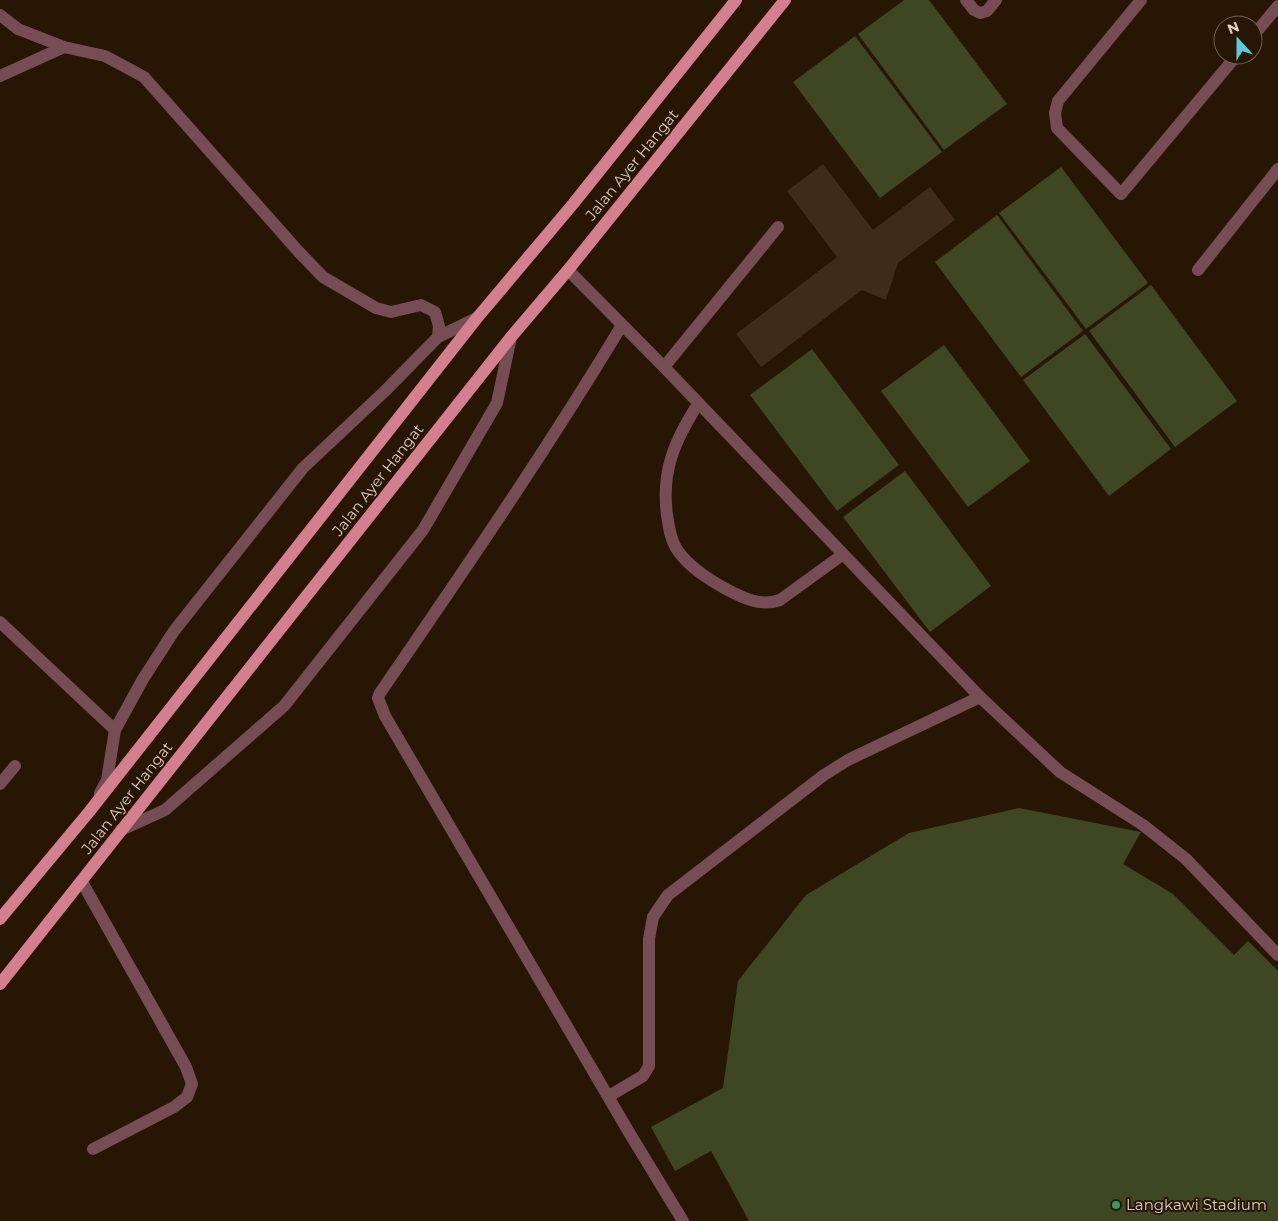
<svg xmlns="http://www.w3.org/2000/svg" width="1278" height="1221" font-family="Montserrat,sans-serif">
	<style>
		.green { fill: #3e4623 }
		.building { fill: #3f2b1a }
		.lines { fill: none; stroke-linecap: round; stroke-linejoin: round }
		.service { stroke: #764d54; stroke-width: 12 }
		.minor { stroke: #764d54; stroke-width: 12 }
		.primary { stroke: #d47f8d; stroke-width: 12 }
		.leisure-dot { fill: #2e9e5b; stroke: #281605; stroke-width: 2 }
		.labels { text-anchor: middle; stroke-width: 4; stroke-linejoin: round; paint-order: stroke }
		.street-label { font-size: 15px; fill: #dbcec4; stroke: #281605 }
		.poi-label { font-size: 15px; fill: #dbcec4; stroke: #281605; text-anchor: start }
	</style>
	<rect width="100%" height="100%" fill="#281605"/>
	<g class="green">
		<path d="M904 0H929L1007 104 944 150 858 34Z"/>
		<path d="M855 36 942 152 880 198 793 82Z"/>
		<path d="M1061 167 1148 283 1086 329 999 213Z"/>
		<path d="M997 215 1083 331 1021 377 935 262Z"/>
		<path d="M1151 285 1237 401 1175 447 1089 331Z"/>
		<path d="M1085 334 1171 449 1109 496 1023 380Z"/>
		<path d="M944 345 1030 461 968 507 881 391Z"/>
		<path d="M812 349 899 465 837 511 750 395Z"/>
		<path d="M905 471 991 586 930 632 843 517Z"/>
		<path d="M1019 808 1141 832 1123 864 1173 894 1234 955 1248 941 1278 971V1221H749L711 1151 675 1171 651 1127 723 1088 738 981 806 895 909 833Z"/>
	</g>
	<path class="building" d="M823 164 873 230 930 187 955 220 898 263 886 300 862 290 761 367 736 334 837 257 787 191Z"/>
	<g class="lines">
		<g class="service">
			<path d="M966 0 974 10 980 13 987 11 996 0"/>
			<path d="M0 15 18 29 64 47 105 56 144 77 298 251 323 277 376 308 391 312 421 305 435 312 439 326 438 337"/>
			<path d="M1253 36 1278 6"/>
			<path d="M0 76 64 47"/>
			<path d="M1121 194 1237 55"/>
			<path d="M568 270 664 367 980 697 1060 772 1143 825 1186 859 1278 955"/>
			<path d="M622 325C546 451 463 572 380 693L378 698 385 716 630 1134 683 1221"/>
			<path d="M664 367 778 227"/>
			<path d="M698 404C675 440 661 471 667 515 669 527 670 538 676 548 687 566 708 579 726 589 743 598 761 607 780 600L842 555"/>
			<path d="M0 622 115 730"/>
			<path d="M0 784 15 766"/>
			<path d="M100 793 107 780 115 730 143 679 174 631 303 468 385 391 438 337 477 318"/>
			<path d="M121 830 165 810 284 706 423 530 497 403 511 337"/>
			<path d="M609 1096 643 1076 649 1066V939L653 917 668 895 824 775 848 760 980 697"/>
		</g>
		<g class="minor">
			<path d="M1121 194 1057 128 1055 113 1058 101 1141 0"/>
			<path d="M1198 270 1278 169"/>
			<path d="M82 882 186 1067 192 1084 187 1097 174 1107 93 1149"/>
		</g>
		<g class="primary">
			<path d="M0 919 89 812 477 318 573 204 736 0"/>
			<path d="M0 984 511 337 568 270 785 0"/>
		</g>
	</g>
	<circle class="leisure-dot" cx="1116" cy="1205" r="5"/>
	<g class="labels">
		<g class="street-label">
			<text transform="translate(632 165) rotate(-51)" y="5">Jalan Ayer Hangat</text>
			<text transform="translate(378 480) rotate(-52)" y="5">Jalan Ayer Hangat</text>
			<text transform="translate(127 798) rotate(-52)" y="5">Jalan Ayer Hangat</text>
		</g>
		<g class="poi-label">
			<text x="1126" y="1210">Langkawi Stadium</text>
		</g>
	</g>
	<g transform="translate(1238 40) rotate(339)"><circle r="24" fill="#281605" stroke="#706051"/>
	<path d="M0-4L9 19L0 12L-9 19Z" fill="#55cae0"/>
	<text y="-8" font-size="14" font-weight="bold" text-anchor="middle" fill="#dbcec4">N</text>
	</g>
</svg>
